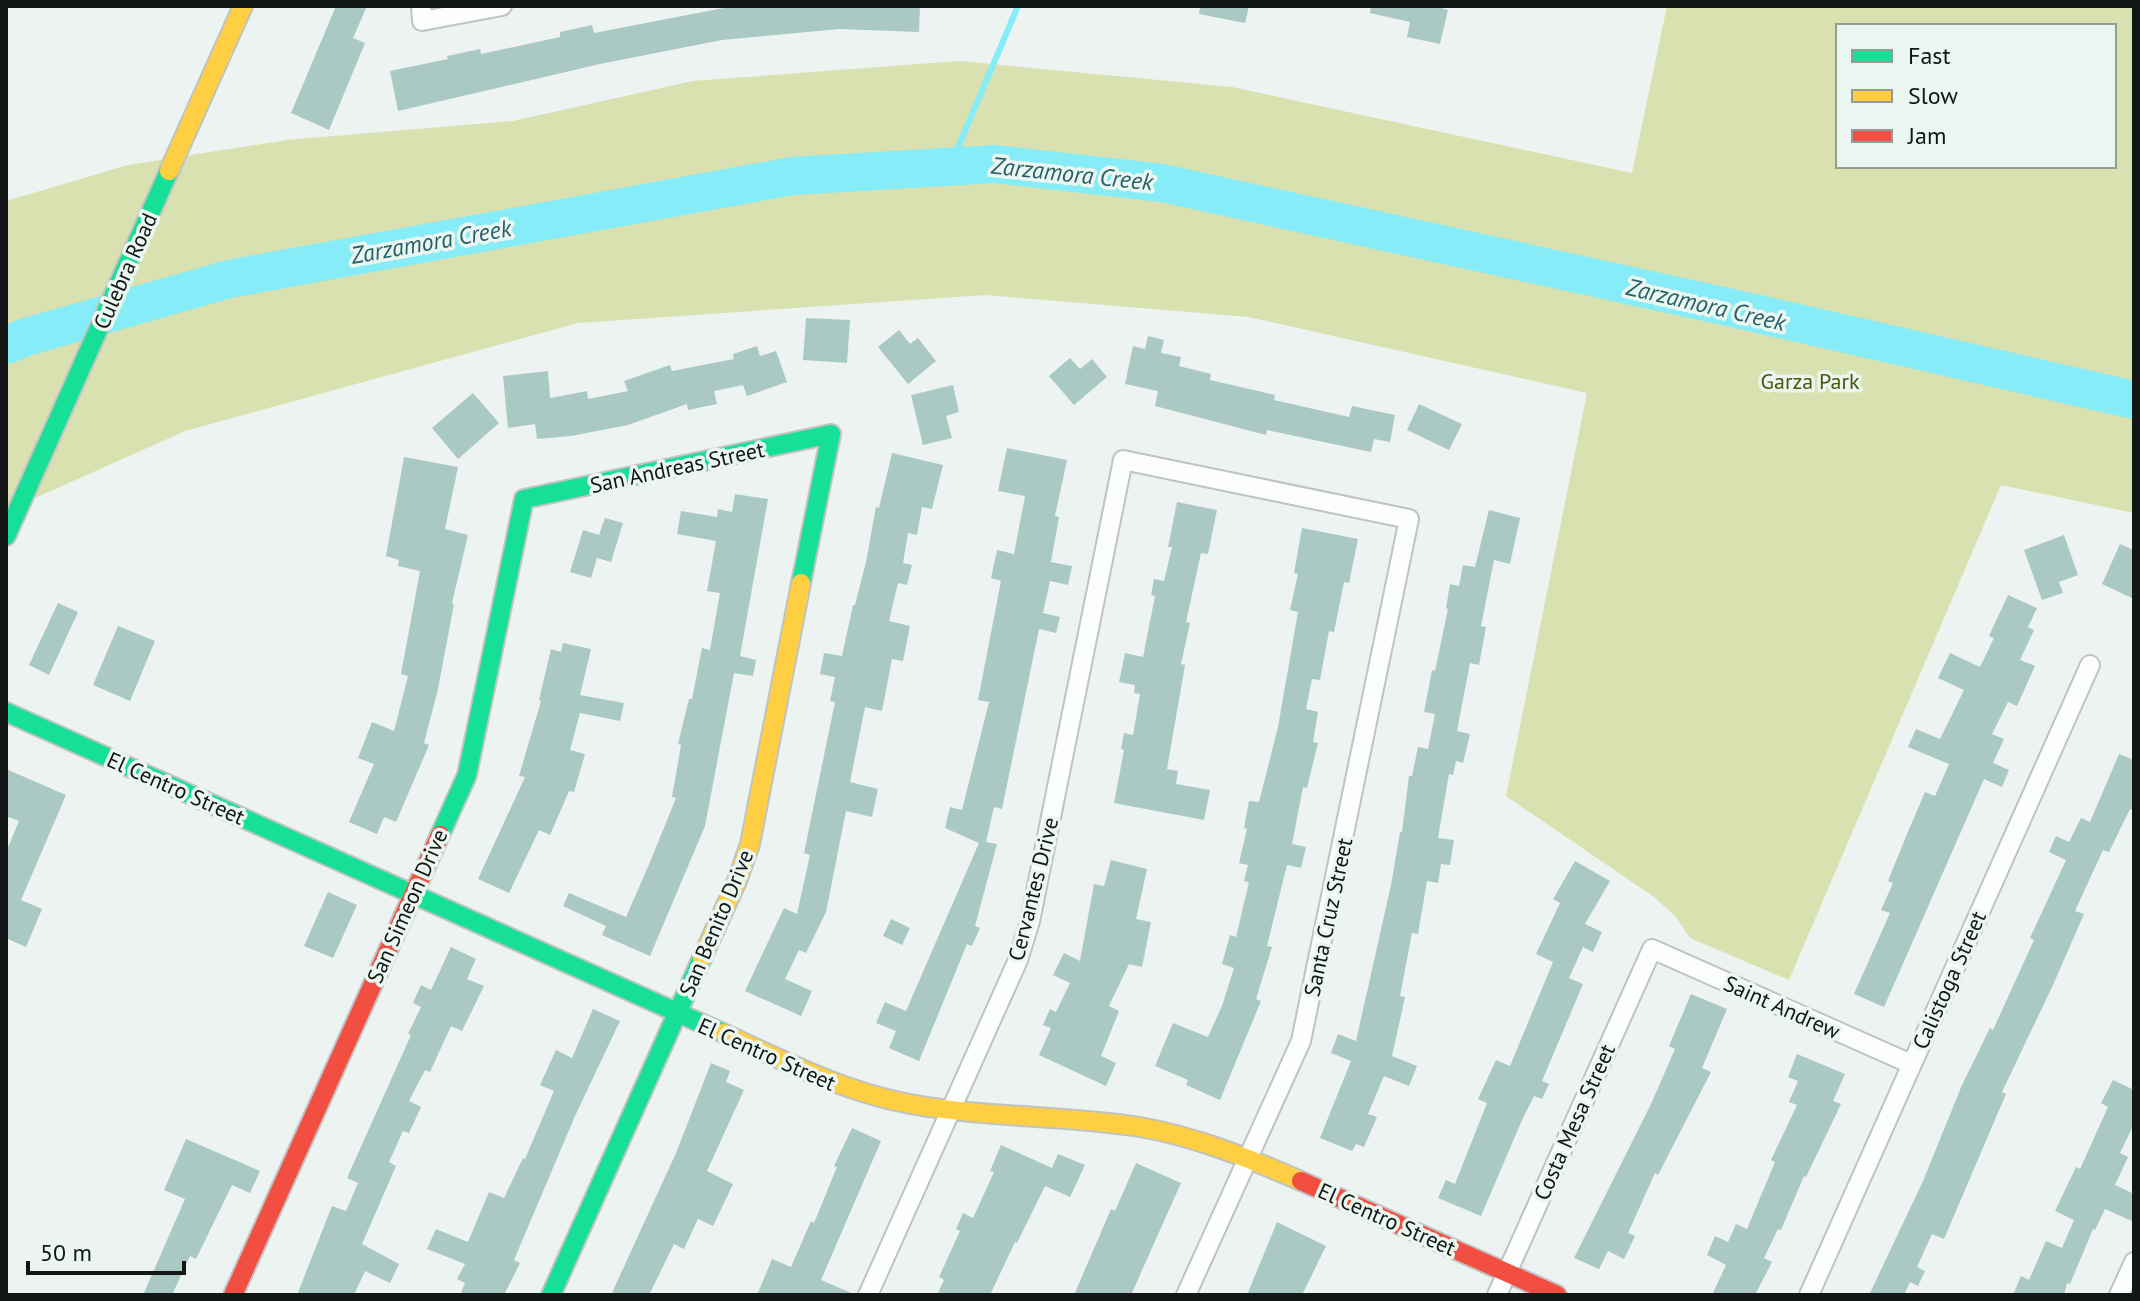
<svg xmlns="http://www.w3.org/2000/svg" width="2140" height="1301" font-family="'PT Sans',sans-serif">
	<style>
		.green { fill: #d8e1af; fill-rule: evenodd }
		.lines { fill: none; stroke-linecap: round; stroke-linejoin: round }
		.stream { stroke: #85ecf8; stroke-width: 6 }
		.river { stroke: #85ecf8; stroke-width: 38 }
		.building { fill: #aac9c5 }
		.street-casing { stroke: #bfc3c1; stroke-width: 22 }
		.fast-casing { stroke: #bfc3c1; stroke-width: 22 }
		.slow-casing { stroke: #bfc3c1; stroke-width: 22 }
		.jam-casing { stroke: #bfc3c1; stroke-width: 22 }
		.street { stroke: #fcfdfd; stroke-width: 18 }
		.fast { stroke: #16e098; stroke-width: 18 }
		.slow { stroke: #ffcf43; stroke-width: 18 }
		.jam { stroke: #f24e42; stroke-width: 18 }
		.labels { text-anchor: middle; stroke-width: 7; stroke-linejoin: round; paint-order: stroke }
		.street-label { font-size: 22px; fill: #121614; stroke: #eaf6ef }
		.park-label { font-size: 22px; fill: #4e550b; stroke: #eaf6ef }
		.water-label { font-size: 24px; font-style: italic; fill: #266169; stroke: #eaf6ef }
	</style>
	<rect width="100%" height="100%" fill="#edf3f0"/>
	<path class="green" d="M1667 6H2134V513L2001 485 1789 980 1690 938 1675 916 1654 897 1506 796 1587 393 1249 317 985 295 578 323 185 431 6 511V201L128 165 287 140 513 121 693 81 959 61 1232 87 1632 173ZM1838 26H2114V166H1838Z"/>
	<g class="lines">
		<path class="stream" d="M950 166 1018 6"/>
		<path class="river" d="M6 345 26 337 229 279 792 176 995 164 1162 183 1732 308 2134 400"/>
	</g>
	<g class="building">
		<path d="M336 6H367L353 38 365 43 329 130 291 113Z"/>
		<path d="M734 6H920L919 32 839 29 722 40 600 64 398 111 390 71 448 59 447 56 480 49 481 54 560 37V32L592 25 594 33Z"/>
		<path d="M1200 6H1249L1245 23 1199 14Z"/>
		<path d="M1371 6H1434L1448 10 1440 44 1407 37 1410 22 1370 13Z"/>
		<path d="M806 318 850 320 847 363 803 360Z"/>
		<path d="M899 330 910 344 918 338 936 361 908 384 878 347Z"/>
		<path d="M1148 336 1164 340 1161 353 1181 357 1179 366 1211 374 1210 380 1275 395 1274 400 1349 417 1352 406 1395 415 1390 442 1374 439 1371 452 1267 430 1266 435 1155 406 1158 391 1125 384 1133 346 1145 349Z"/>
		<path d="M757 346 760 356 776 351 787 382 747 396 743 385 714 391 717 404 688 410 687 404 628 425 571 436 537 439 535 424 508 428 503 376 548 371 550 398 587 391 588 399 628 391 624 381 670 365 672 371 734 359 733 354Z"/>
		<path d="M1070 358 1080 369 1092 359 1107 377 1074 405 1049 376Z"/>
		<path d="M953 385 959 412 946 416 952 438 923 445 911 395Z"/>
		<path d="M473 393 499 423 458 459 432 428Z"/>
		<path d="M1419 404 1462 424 1449 450 1407 430Z"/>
		<path d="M1007 448 1067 460 1055 516 1059 517 1051 562 1072 566 1068 585 1050 581 1043 613 1060 617 1056 633 1039 629 1002 809 994 807 986 842 997 844 975 926 980 928 972 946 967 944 919 1061 889 1048 896 1031 876 1023 885 1002 906 1011 979 843 945 828 950 807 962 810 989 702 978 700 1001 581 991 578 997 550 1014 554 1025 496 998 491Z"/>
		<path d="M892 453 943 465 932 509 922 507 917 535 908 533 903 563 912 565 907 585 898 583 889 621 910 626 903 661 892 659 882 711 865 707 850 782 878 789 872 817 846 811 826 912 806 953 799 950 785 979 812 991 801 1016 745 991 784 908 797 914 810 855 804 853 835 702 830 701 835 677 820 674 824 653 842 656 853 605H855L866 562 876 507 879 508Z"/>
		<path d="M404 457 458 467 445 529 468 535 452 603 454 604 438 689 424 743 429 745 396 822 384 817 377 834 349 822 374 764 358 758 372 722 394 731 408 676 401 674 420 571 398 566 399 560 386 556Z"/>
		<path d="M735 494 768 499 740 656 756 660 753 676 734 673 705 826 650 956 602 935 606 926 563 906 569 893 626 917 650 862 676 798 672 797 681 745 678 744 689 699H692L702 648 710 650 720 593 707 591 716 541 677 534 681 511 717 517 718 509 732 512Z"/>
		<path d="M1177 502 1217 510 1208 554 1201 553 1186 622 1190 623 1181 664 1185 665 1167 769 1178 771 1176 784 1210 790 1204 820 1114 803 1124 750 1121 749 1124 733 1133 735 1140 694 1134 693 1135 685 1119 682 1125 653 1143 657 1155 596 1151 595 1154 579 1164 581 1172 547H1168Z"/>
		<path d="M1489 510 1520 518 1510 564 1494 560 1481 626 1486 627 1479 665 1470 663 1457 731 1470 734 1463 763 1456 761 1453 775 1449 774 1438 838 1454 840 1450 865 1441 864 1438 883 1427 881 1418 934 1412 933 1400 996 1405 997 1392 1056 1417 1066 1409 1086 1384 1076 1368 1114 1377 1117 1364 1147 1356 1144 1352 1151 1320 1138 1351 1061 1331 1053 1338 1034 1356 1041 1391 885 1400 832H1402L1409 776H1412L1418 747 1428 749 1435 714 1424 712 1432 670 1435 671 1448 609 1446 608 1450 584 1459 586 1463 565 1475 567Z"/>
		<path d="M605 518 623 523 611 562 597 558 591 578 570 572 583 530 599 535Z"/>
		<path d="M1302 528 1358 539 1349 583 1344 582 1334 632 1329 631 1320 680 1312 679 1306 709 1318 712 1313 742 1318 743 1307 788 1303 787 1292 844 1306 847 1301 868 1287 865 1267 946 1272 947 1256 999 1261 1001 1220 1100 1186 1085 1188 1080 1155 1066 1173 1023 1208 1037 1222 1006 1234 968 1222 964 1230 935 1236 937 1249 882 1244 881 1248 865 1239 863 1247 829 1244 828 1249 801 1259 802 1278 727 1298 612 1290 610 1298 574 1294 573Z"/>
		<path d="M2064 535 2078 575 2059 582 2063 593 2042 600 2024 550Z"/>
		<path d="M2120 544 2134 550V599L2102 584Z"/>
		<path d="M2008 595 2037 608 2028 627 2034 630 2020 660 2035 666 2017 706 2008 702 1992 734 2004 739 1993 763 2009 770 2002 787 1984 779 1884 1007 1854 994 1890 913 1881 910 1893 883 1888 881 1907 834 1925 792 1935 796 1949 764 1908 747 1916 729 1940 739 1964 690 1938 678 1950 653 1980 667 1994 638 1989 636Z"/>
		<path d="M58 603 78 612 49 675 29 665Z"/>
		<path d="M118 626 155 641 130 701 93 685Z"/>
		<path d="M563 643 591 649 580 695 624 703 620 721 580 713 570 750 585 754 574 792 569 791 550 835 539 830 509 893 478 879 525 777 519 776 541 701 539 700 551 649 561 652Z"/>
		<path d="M2119 754 2134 760V810L2130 809 2109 852 2103 850 2075 911 2084 914 2053 985 2002 1092 2006 1094 1944 1239 1932 1234 1917 1267 1925 1271 1918 1286 1910 1282 1904 1295H1869L1923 1181 1962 1085 1990 1028 1993 1030 2034 940 2030 938 2066 860 2049 852 2056 836 2069 842 2081 818 2090 822Z"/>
		<path d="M6 769 66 795 21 900 42 909 26 947 6 938V852L19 821 6 816Z"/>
		<path d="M1111 860 1147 869 1136 919 1151 922 1142 967 1129 964 1109 1006 1119 1011 1101 1056 1116 1063 1106 1086 1039 1055 1051 1028 1043 1025 1050 1009 1056 1012 1070 983 1053 975 1064 953 1080 961 1094 884 1104 886Z"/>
		<path d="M1575 861 1610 881 1585 924 1602 932 1593 952 1583 947 1569 978 1583 984 1542 1081 1549 1084 1542 1099 1534 1096 1522 1120 1481 1216 1438 1198 1446 1180 1455 1184 1487 1103 1478 1099 1496 1060 1510 1066 1553 962 1536 954 1560 903 1553 899Z"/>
		<path d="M328 892 357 905 333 958 304 946Z"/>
		<path d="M891 919 910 928 902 945 883 936Z"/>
		<path d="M451 947 476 959 467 979 484 986 462 1031 451 1026 430 1072 425 1070 409 1101 421 1107 409 1133 403 1131 389 1162 396 1166 362 1244 399 1264 390 1283 365 1271 354 1295H297L332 1206 346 1211 358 1183 347 1178 411 1035 408 1034 421 1007 413 1003 421 985 431 990Z"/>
		<path d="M1691 994 1727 1009 1702 1068 1711 1072 1658 1175 1655 1173 1628 1233 1635 1236 1624 1259 1608 1251 1599 1269 1574 1258 1651 1104 1675 1049 1669 1046Z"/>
		<path d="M593 1009 620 1021 575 1116 514 1260 520 1263 504 1295H460L465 1283 457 1279 465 1264 427 1249 436 1229 468 1242 489 1192 504 1198 523 1158 525 1159 554 1091 540 1085 556 1050 572 1058Z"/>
		<path d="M1797 1054 1845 1074 1833 1101 1841 1104 1806 1177 1804 1176 1781 1230 1778 1229 1764 1258 1772 1262 1755 1295H1712L1726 1265 1707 1255 1715 1236 1728 1242 1736 1224 1747 1229 1775 1162 1771 1160 1797 1105 1789 1102 1798 1081 1788 1077Z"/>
		<path d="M711 1063 730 1071 726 1082 744 1090 707 1171 733 1184 713 1226 698 1219 684 1249 674 1244 649 1295H611L676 1153Z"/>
		<path d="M2113 1080 2134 1090V1124L2120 1153 2128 1157 2115 1185 2134 1194V1222L2105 1209 2095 1230 2093 1229 2070 1284 2067 1283 2064 1295H2013L2021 1276 2029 1280 2046 1241 2062 1248 2074 1220 2055 1211 2076 1167 2080 1169 2108 1107 2101 1103Z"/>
		<path d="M852 1128 881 1141 821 1280 856 1295H757L772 1259 791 1267 811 1221 814 1223 837 1167 834 1166Z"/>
		<path d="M186 1139 260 1171 250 1193 232 1185 196 1259 190 1256 172 1295H143L185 1199 164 1190Z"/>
		<path d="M1001 1145 1052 1168 1058 1154 1085 1165 1070 1197 1045 1186 1017 1243 1015 1242 990 1295H937L944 1280 939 1277 960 1231 956 1229 963 1213 973 1218 994 1172 990 1171Z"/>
		<path d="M1136 1163 1181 1183 1131 1295H1074L1111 1209 1115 1211Z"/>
		<path d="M1277 1222 1326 1246 1302 1295H1247Z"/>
	</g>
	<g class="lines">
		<g class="street-casing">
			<g id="street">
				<path d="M421 6 422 21 502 6"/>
				<path d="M868 1295 1018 960 1030 921 1123 460 1409 519 1301 1041 1186 1295"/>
				<path d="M1497 1295 1652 949 1911 1064"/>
				<path d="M1809 1295 2090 665"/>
				<path d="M2119 1295 2134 1262"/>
			</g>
		</g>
		<g class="fast-casing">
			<g id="fast">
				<path d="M6 536 169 171"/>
				<path d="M6 712 723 1033"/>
				<path d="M440 835 467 775 524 499 831 434 801 583"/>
				<path d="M551 1295 702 958"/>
			</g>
		</g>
		<g class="slow-casing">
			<g id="slow">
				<path d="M169 171 243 6"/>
				<path d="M702 958 737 881 750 844 801 583"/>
				<path d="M723 1033C784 1061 844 1092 910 1104 986 1118 1064 1115 1140 1127 1197 1137 1248 1158 1301 1181"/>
			</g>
		</g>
		<g class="jam-casing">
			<g id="jam">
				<path d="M1301 1181 1557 1295"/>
				<path d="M233 1295 440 835"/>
			</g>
		</g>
		<use href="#street" class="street"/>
		<use href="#fast" class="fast"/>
		<use href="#slow" class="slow"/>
		<use href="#jam" class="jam"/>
	</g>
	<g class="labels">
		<g class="street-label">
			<text transform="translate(125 271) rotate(-66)" y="8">Culebra Road</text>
			<text transform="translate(677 467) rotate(-12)" y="8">San Andreas Street</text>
			<text transform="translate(176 788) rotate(24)" y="8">El Centro Street</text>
			<text transform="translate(1033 889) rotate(-76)" y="8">Cervantes Drive</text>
			<text transform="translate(407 906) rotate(-66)" y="8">San Simeon Drive</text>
			<text transform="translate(1328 917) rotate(-78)" y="8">Santa Cruz Street</text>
			<text transform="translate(716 923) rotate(-67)" y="8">San Benito Drive</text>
			<text transform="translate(1949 980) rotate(-66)" y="8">Calistoga Street</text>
			<text transform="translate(1782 1007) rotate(24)" y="8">Saint Andrew</text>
			<text transform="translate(767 1054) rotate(24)" y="8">El Centro Street</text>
			<text transform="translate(1574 1122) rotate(-66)" y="8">Costa Mesa Street</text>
			<text transform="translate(1387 1219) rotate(24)" y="8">El Centro Street</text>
		</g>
		<g class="park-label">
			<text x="1810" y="389">Garza Park</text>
		</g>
		<g class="water-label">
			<text transform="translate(1072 174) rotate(6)" y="8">Zarzamora Creek</text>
			<text transform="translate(431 242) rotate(-10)" y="8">Zarzamora Creek</text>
			<text transform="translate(1706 305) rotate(13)" y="8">Zarzamora Creek</text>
		</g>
	</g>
	<rect width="2140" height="1301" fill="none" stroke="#121614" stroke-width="16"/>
	<rect x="1836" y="24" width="280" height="144" fill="#eaf6ef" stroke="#949c97" stroke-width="2"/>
	<rect x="1852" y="50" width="40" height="12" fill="#16e098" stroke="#949c97" stroke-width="2"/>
	<text x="1908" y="64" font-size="24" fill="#121614">Fast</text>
	<rect x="1852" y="90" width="40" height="12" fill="#ffcf43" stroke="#949c97" stroke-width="2"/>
	<text x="1908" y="104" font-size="24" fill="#121614">Slow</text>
	<rect x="1852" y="130" width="40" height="12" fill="#f24e42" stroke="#949c97" stroke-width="2"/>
	<text x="1908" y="144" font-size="24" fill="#121614">Jam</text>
	<path d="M28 1261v12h156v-12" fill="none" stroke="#121614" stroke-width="4"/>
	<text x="40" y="1261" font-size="24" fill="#121614" stroke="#eaf6ef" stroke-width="6" paint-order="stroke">50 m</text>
</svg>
